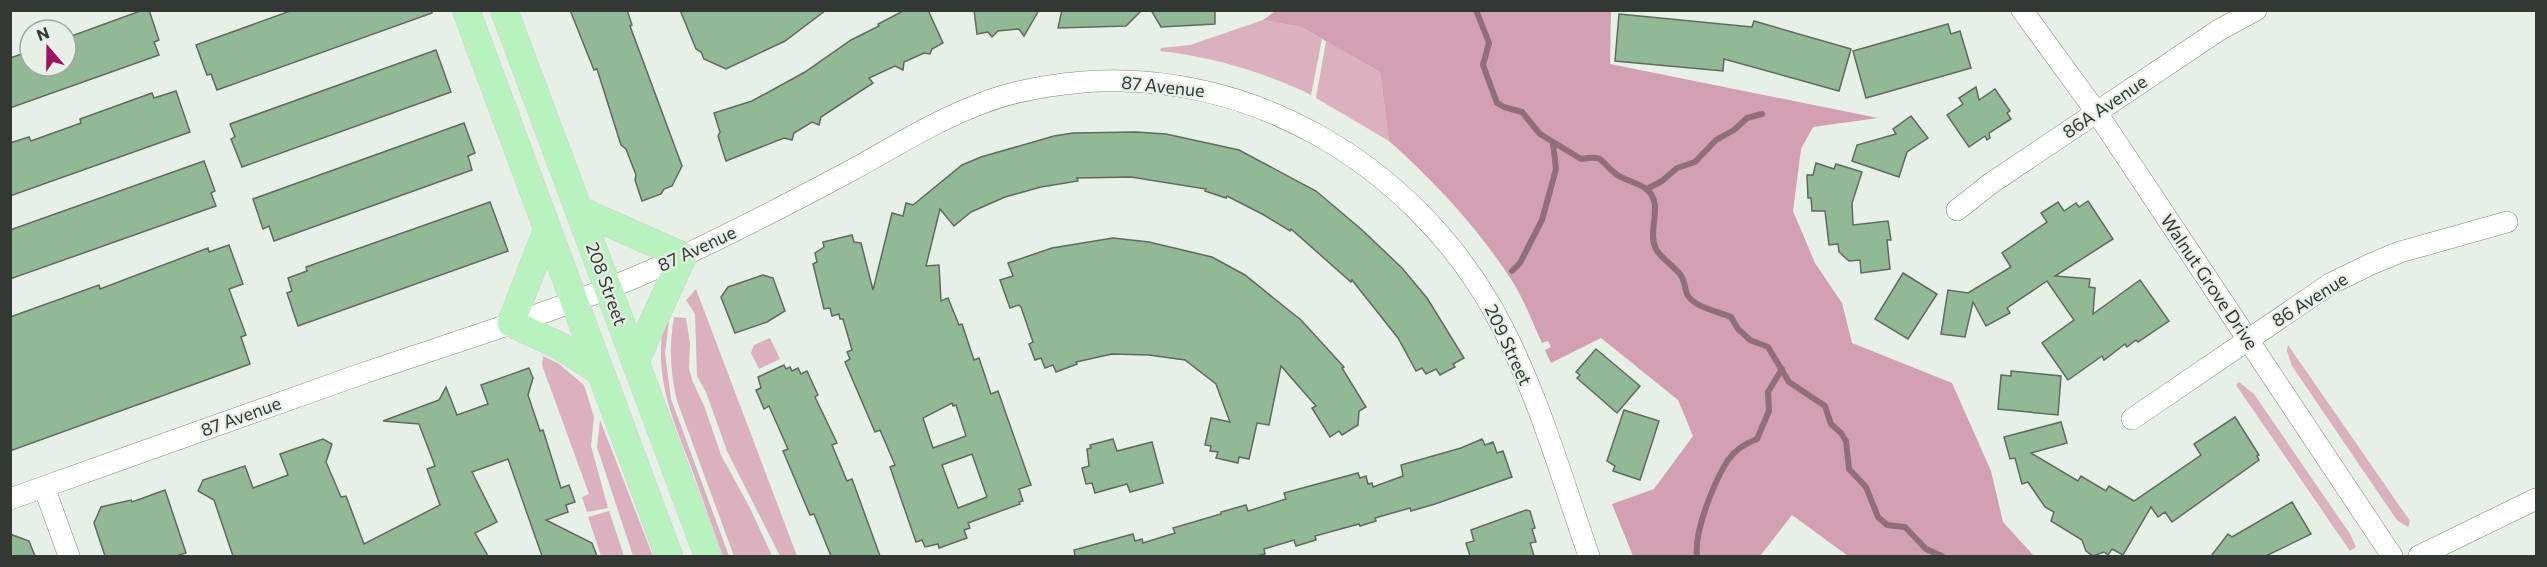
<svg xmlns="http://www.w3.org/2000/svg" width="2547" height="567" font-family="Commissioner,sans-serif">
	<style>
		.green { fill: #dbb1c0 }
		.forest { fill: #d39fb3 }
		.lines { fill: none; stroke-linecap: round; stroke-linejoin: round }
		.stream { stroke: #906f7b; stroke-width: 6 }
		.building { fill: #92b995; stroke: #616961; stroke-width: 1.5; fill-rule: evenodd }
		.minor-casing { stroke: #808880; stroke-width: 22 }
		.major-casing { stroke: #cecfce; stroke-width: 28 }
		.minor { stroke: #fff; stroke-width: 21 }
		.major { stroke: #b8f2be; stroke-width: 27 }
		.labels { text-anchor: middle; stroke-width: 4.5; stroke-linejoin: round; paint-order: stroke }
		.street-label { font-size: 18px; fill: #343834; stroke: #e6f0e6 }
	</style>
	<rect width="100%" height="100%" fill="#e6f0e6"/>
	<g class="green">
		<path d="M1263 20 1301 27 1322 39 1311 95C1264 72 1213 57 1160 51L1161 48 1190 45Z"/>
		<path d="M1326 41 1380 72 1389 141 1316 98Z"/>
		<path d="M696 289 797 556H780L727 451 706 392 697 376 695 314 686 300Z"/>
		<path d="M674 317 686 318 690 343 689 368 692 380 705 408 721 455 751 510 772 556H734L677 401C670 372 669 346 674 317Z"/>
		<path d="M665 320 669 321 665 353 671 399 729 556H723C712 526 701 495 690 464 672 418 652 371 665 320Z"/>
		<path d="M770 338 780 359 759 369 751 353 754 345Z"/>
		<path d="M2288 345 2410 521 2408 527 2397 520 2392 513 2292 366 2287 351Z"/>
		<path d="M543 356 559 364 584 385 594 417 591 446 608 508 587 512 582 497 589 494 542 365Z"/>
		<path d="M2239 382 2254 394 2350 534 2356 547 2350 551 2236 385Z"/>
		<path d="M600 420 653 556H633L597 447Z"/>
		<path d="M609 511 624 556H601L588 517Z"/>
	</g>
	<path class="forest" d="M1275 11H1611L1610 64 1878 118 1813 127 1801 149 1793 211 1815 263 1842 303 1852 343 1952 383 1991 471 2003 522 2034 556H1848L1792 515 1760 556H1633L1612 504 1654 489 1693 436 1678 400 1601 338 1551 363 1545 350 1551 347 1548 341 1542 343C1533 324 1525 302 1514 284 1480 230 1436 183 1389 141L1380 72 1301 27 1263 20Z"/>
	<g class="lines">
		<g class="stream">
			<path d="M1476 10 1489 43 1483 65 1497 103 1504 107 1522 112 1540 134 1581 159C1607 155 1598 161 1616 174 1624 180 1636 182 1645 188 1666 203 1646 230 1656 249 1661 258 1672 265 1679 273 1685 279 1684 286 1687 294 1694 308 1718 311 1731 317L1738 329 1750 340 1768 347 1789 382 1825 406 1831 424 1841 433 1846 441 1849 469 1866 487 1878 517 1887 525 1905 527 1926 549 1942 556"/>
			<path d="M1647 189 1662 181 1677 168 1695 162 1716 140 1734 130 1747 118 1762 114"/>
			<path d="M1512 271 1520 263 1542 220 1556 169 1553 143"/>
			<path d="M1697 556C1694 531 1714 482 1728 460 1735 450 1746 443 1757 439L1769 411 1768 392 1782 369"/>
		</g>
	</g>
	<g class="building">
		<path d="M143 10H149L159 40 154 42 159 55 10 108V58L30 51V66H66V38Z"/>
		<path d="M293 10H432V13L217 90 211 74 207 75 196 45Z"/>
		<path d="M570 10H627L632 25 630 26 682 166 672 186 664 189 661 194 642 201 635 180 636 175 626 149 621 145 597 69 594 70Z"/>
		<path d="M680 10H826L785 41 726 69 704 59 701 52 696 49Z"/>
		<path d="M905 10H928L943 43 932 49 930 54 924 53 904 62 903 70 895 66 869 78 873 83 821 117 819 125 812 122 794 133 792 140 784 138 726 161 718 136 720 132 714 113 752 101 805 72 851 40 879 26 878 24Z"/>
		<path d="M974 10H1039L1024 36 1019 29 998 31 992 37 988 32 977 34Z"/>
		<path d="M1062 10H1142L1126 26 1058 28Z"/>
		<path d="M1151 10H1215V24L1161 27Z"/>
		<path d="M1619 14 1752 27 1754 21 1851 49 1839 91 1724 59 1723 71 1615 61Z"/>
		<path d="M1948 24 1951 34 1960 31 1971 68 1866 98 1853 51Z"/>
		<path d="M436 50 451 92 242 167 231 139 235 137 230 124Z"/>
		<path d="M1976 87 1979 100 1995 89 2010 111 2007 113 2011 119 1989 133 1990 138 1987 140 1985 136 1969 147 1947 115 1963 104 1959 98Z"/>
		<path d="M176 91 190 132 10 196V143L29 137 31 141 81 123 80 119 152 93 154 98Z"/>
		<path d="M1911 116 1928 138 1907 152 1899 177 1852 161 1857 145 1896 134 1893 129Z"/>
		<path d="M464 123 475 153 468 156 472 170 274 241 269 226 263 229 253 199Z"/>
		<path d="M1136 132 1166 134 1239 150 1316 191 1361 229 1402 268 1427 298 1464 358 1453 364 1455 367 1440 375 1436 369 1426 374 1422 368 1416 371 1398 338 1352 280 1351 282 1291 229 1290 231 1264 215 1227 196 1226 198 1205 191 1206 189 1131 177 1077 178 1078 181 1041 187 1005 197 971 212 954 226 940 209 926 266 939 265 941 301 948 298 959 325 962 324 974 360 979 358 991 394 998 391 1031 485 1019 489 1023 501 1019 502 1020 504 968 523 970 528 964 530 967 538 939 548 938 544 925 547 922 540 916 542 890 467 895 465 880 430 875 432 845 362 850 359 847 352 852 350 843 319H840L839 314 832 316 830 308 824 309 813 264 817 262 815 253 824 247 823 242 852 235 854 242 861 243 873 290 892 213 903 216 906 203 913 205 962 165 981 157 1054 136 1073 133ZM952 403 953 406 956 405 966 436 933 448 923 418ZM972 454 987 497 958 508 942 465Z"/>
		<path d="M204 161 215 191 211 193 216 206 10 279V230Z"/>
		<path d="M1816 163 1834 169 1836 164 1862 172 1852 203 1853 225 1888 221 1891 240H1887L1890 269 1861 273 1860 260 1849 261 1839 252 1838 244 1829 245 1825 211H1812L1811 198H1808L1807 175H1813Z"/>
		<path d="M2088 201 2113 239 2055 276 2090 279 2089 287 2095 288 2093 314 2140 280 2169 321 2138 342 2136 340 2127 347 2125 344 2104 360 2102 356 2068 380 2042 343 2074 320 2047 281 2007 308 2010 313 1986 326 1973 302 1965 337 1941 334 1948 290 1968 293 2011 267 2002 253 2047 222 2041 213 2058 202 2064 211 2076 203 2079 207Z"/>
		<path d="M490 202 508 251 298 326 287 293 292 291 288 278 307 271 306 267Z"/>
		<path d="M1113 238 1149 242 1212 257 1245 275 1301 320 1344 367 1342 368 1366 407 1359 411 1358 425 1342 435 1339 431 1330 437 1312 408 1316 406 1281 366 1269 425 1257 423 1249 459 1239 457 1238 463 1216 458 1218 452 1210 451 1211 446 1205 445 1211 418 1230 422 1216 384 1185 360 1149 355 1112 354 1076 362 1077 364 1056 372 1053 365 1045 368 1041 358 1035 360 1029 344 1033 342 1021 307 1019 305 1010 308 1000 280 1013 276 1008 263 1052 248Z"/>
		<path d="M229 245 243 284 229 289 246 335 241 337 250 364 10 451V317L99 285 100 289 208 248 209 252Z"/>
		<path d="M1903 273 1937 294 1908 339 1875 319Z"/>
		<path d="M763 275 773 278 785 311 767 322 735 333 721 297 728 287Z"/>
		<path d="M1596 349 1640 386 1617 413 1577 378 1580 375 1576 372Z"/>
		<path d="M784 365 786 369 790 367 792 371 798 368 801 374 807 371 818 395 815 397 837 443 832 445 847 481 852 479 880 556H831L814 514 810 515 783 451 788 449 769 406 764 409 756 390 761 388 758 377Z"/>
		<path d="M529 368 533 378 528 395 540 431 543 430 561 488 569 485 575 502 566 505 568 512 546 520 592 543 597 556H542L508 459 472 472 497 522 475 533 488 556H233L214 500 198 491 203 480 245 466 253 488 288 475 280 454 323 439 332 444 326 462 341 497 346 496 364 544 440 505 427 469 435 466 419 424 383 421 439 400 446 387 457 415 488 404 481 385Z"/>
		<path d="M2011 371 2061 376 2058 415 1998 409 2001 375 2011 376Z"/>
		<path d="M1624 410 1659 421 1640 480 1613 471 1615 466 1607 461Z"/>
		<path d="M2235 417 2259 455 2257 456 2259 460 2172 522 2165 512 2158 517 2151 507 2123 555 2112 549 2108 555 2104 552 2093 556 2086 551 2082 540 2051 521 2054 512 2045 507 2028 482 2022 484 2015 458 2010 459 2004 437 2061 422 2067 443 2031 453 2078 481 2081 476 2106 491 2109 486 2134 501 2201 455 2194 444Z"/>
		<path d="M1113 439 1117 451 1152 442 1163 483 1130 492 1127 484 1095 493 1092 483 1086 484 1082 468 1089 466 1087 449 1091 448 1090 445Z"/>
		<path d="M1482 439 1485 445 1493 442 1497 453 1503 451 1512 477 1435 504 1411 511 1410 508 1375 518 1376 521 1360 526 1359 524 1315 536 1316 540 1296 546 1294 540 1264 549 1265 554 1256 556H1075L1074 550 1133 534 1135 541 1142 539 1143 543 1175 533 1173 528 1221 514V512L1246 505 1248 511 1286 499 1284 493 1358 473 1360 478 1366 476 1368 484 1372 483 1373 487 1403 476 1401 465 1461 448Z"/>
		<path d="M165 490 186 553 176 556H105L94 523 101 507 131 500 132 502Z"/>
		<path d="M2292 502 2311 534 2266 556H2211L2228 534 2232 537Z"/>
		<path d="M1526 510 1530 511 1535 528 1532 529 1536 542 1530 543 1534 556H1470L1466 543 1474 541 1471 530Z"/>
		<path d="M10 534 29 541 35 556H10Z"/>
	</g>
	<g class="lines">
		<g class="minor-casing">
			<g id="minor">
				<path d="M2022 10 2097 113 2392 556"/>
				<path d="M1957 210 1990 184 2219 30 2256 10"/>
				<path d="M2132 419 2330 284 2371 264 2400 252 2507 222"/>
				<path d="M44 487 69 556"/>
				<path d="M10 499C128 457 246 414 364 373 455 342 548 314 636 277 710 245 781 208 852 170 894 147 935 121 980 104 1012 91 1049 85 1083 82 1250 69 1408 163 1491 306 1535 383 1560 473 1589 556"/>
				<path d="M2419 556 2536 499"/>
			</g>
		</g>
		<g class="major-casing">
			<g id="major">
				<path d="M466 10 669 556"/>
				<path d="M504 10 708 556"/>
				<path d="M579 210 683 256 635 362"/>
				<path d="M547 230 511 323 560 346 599 371"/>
			</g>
		</g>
		<use href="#minor" class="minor"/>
		<use href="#major" class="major"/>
	</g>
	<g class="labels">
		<g class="street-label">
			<text transform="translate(1163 87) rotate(6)" y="6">87 Avenue</text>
			<text transform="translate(2105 107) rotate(-34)" y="6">86A Avenue</text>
			<text transform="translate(697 249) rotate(-25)" y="6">87 Avenue</text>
			<text transform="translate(2209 282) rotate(56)" y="6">Walnut Grove Drive</text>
			<text transform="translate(606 284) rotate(70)" y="6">208 Street</text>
			<text transform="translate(2310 300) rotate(-32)" y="6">86 Avenue</text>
			<text transform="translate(1508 345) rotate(65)" y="6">209 Street</text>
			<text transform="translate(241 417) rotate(-20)" y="6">87 Avenue</text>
		</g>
	</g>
	<rect width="2547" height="567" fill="none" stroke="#343834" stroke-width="24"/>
	<g transform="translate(48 48) rotate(340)"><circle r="28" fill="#e6f0e6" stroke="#9fa69f" stroke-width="1.5"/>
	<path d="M0-4.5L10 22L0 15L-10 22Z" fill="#9e1360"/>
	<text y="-9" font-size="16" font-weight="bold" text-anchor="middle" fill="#343834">N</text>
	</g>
</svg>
